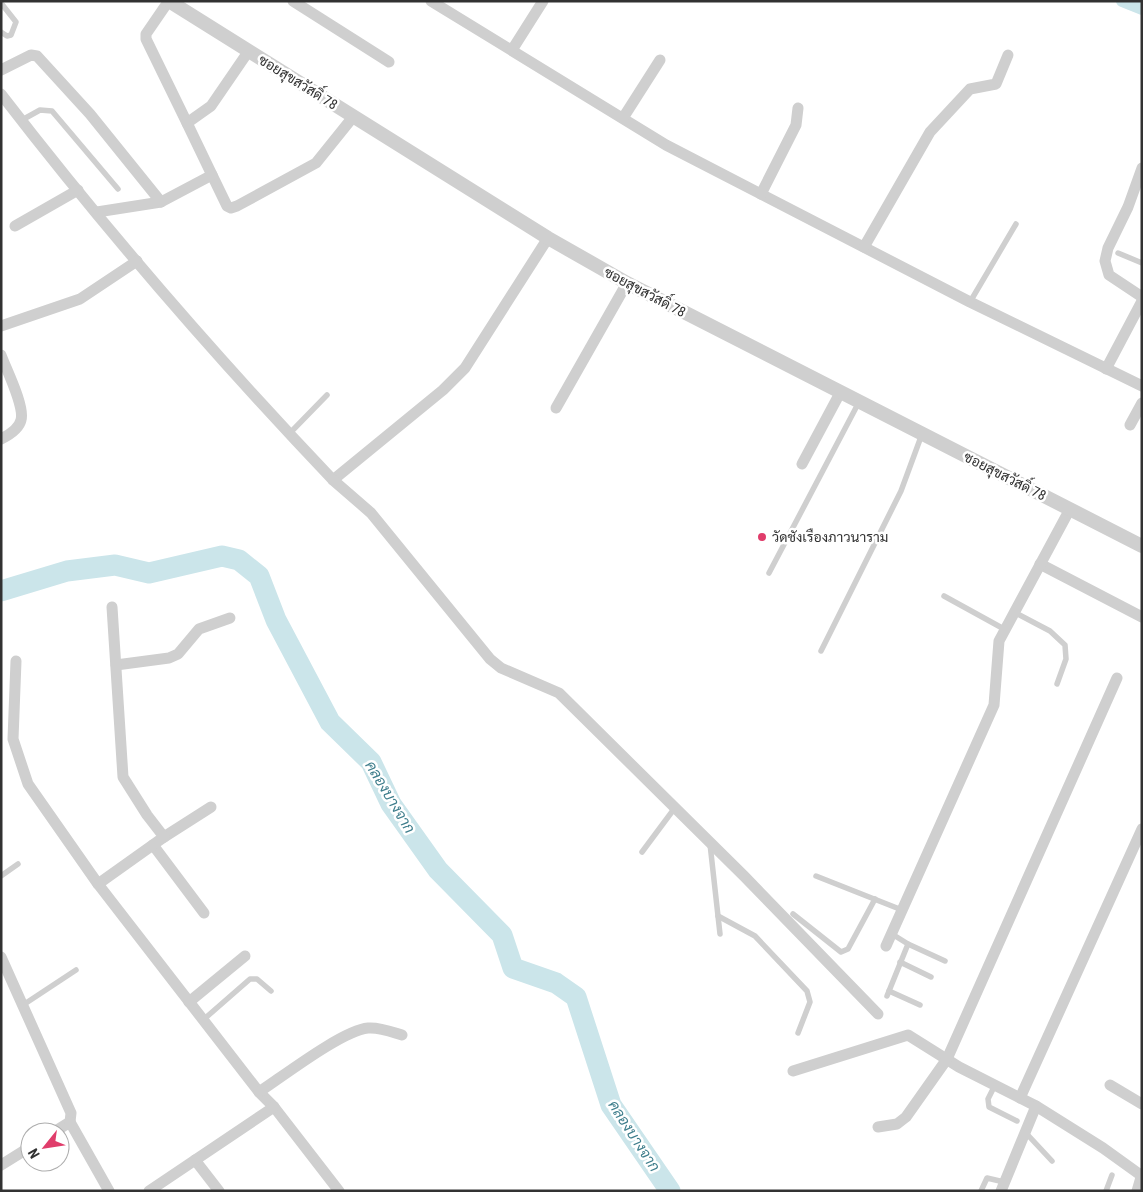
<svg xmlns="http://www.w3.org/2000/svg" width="1143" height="1192" font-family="'Roboto Condensed',Sarabun,sans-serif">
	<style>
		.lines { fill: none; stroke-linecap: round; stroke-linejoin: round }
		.canal { stroke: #cbe5ea; stroke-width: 12 }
		.river { stroke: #cbe5ea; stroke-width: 21 }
		.service { stroke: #cfcfcf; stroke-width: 5.5 }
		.minor { stroke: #cfcfcf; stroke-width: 11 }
		.tertiary { stroke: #cfcfcf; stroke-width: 14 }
		.poi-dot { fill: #e03d6b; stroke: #fff; stroke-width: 2 }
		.labels { text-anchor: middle; stroke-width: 5; stroke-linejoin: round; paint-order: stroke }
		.street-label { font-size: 14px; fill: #323232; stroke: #fff }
		.poi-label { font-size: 14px; fill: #323232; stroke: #fff; text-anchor: start }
		.water-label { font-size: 15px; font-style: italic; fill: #3f7e8c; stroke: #fff }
	</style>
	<rect width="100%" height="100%" fill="#fff"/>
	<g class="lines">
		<path class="canal" d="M1122 1 1142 9"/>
		<path class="river" d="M1 591 67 571 115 565 149 573 222 556 239 560 259 576 276 620 330 722 371 762 391 804 438 870 502 935 513 968 556 983 576 997 611 1105 670 1191"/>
		<g class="service">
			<path d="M1 3 16 22 11 35 7 36 1 32"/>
			<path d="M22 120 40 110 52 111 118 189"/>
			<path d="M1118 253 1142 263"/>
			<path d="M970 302 1016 224"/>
			<path d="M289 434 327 395"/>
			<path d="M769 573 859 402"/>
			<path d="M944 596 1004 629"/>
			<path d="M1014 612 1050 631 1065 645 1066 659 1057 684"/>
			<path d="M821 651 901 491 922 434"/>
			<path d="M710 844 720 934"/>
			<path d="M642 852 674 809"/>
			<path d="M1 876 18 864"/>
			<path d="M816 876 902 910"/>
			<path d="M793 914 841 952 848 949 875 899"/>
			<path d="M718 916 755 936 807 991 810 1002 798 1033"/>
			<path d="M908 944 945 961"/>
			<path d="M900 962 931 977"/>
			<path d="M889 991 920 1005"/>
			<path d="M887 996 908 944 892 934"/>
			<path d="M23 1005 76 970"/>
			<path d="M203 1020 250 979H257L271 991"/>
			<path d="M995 1085 988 1099 989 1107 1017 1121"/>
			<path d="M1025 1132 1052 1161"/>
			<path d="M981 1191 987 1178 1004 1182"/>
			<path d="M1106 1191 1112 1175"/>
		</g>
		<g class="minor">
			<path d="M293 1 389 62"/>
			<path d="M431 1 666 145 970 302 1142 386"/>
			<path d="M168 2 146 34V39L187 123 211 106 248 52"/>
			<path d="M512 50 543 1"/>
			<path d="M1 70 31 55 37 56 90 114 161 202"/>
			<path d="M1 94C105 229 216 357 333 480L443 390 465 368 548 238"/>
			<path d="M623 118 660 60"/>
			<path d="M1142 168 1128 207 1108 248 1105 261 1109 275 1142 297"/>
			<path d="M212 175 227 206 231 208 237 206 316 163 353 117"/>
			<path d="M761 194 796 125 798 108"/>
			<path d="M97 212 161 202 212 175 187 123"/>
			<path d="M15 226 78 190"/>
			<path d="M864 247 930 132 970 89 996 84 1008 55"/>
			<path d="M1 326 80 299 137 261"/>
			<path d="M1 355C6 369 25 406 21 420 19 429 9 435 1 439"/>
			<path d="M1106 369 1142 301"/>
			<path d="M556 408 627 283"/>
			<path d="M1130 425 1142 403"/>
			<path d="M802 464 840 393"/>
			<path d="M333 480 371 513 490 659 501 668 559 693 744 876 878 1014"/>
			<path d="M1040 564 1142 617"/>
			<path d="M16 661 13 739 28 784 98 884 259 1092 274 1107 339 1191"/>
			<path d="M116 665 169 658 178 654 199 629 230 618"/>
			<path d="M164 837 211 807"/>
			<path d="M153 845 204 913"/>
			<path d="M98 884 164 837 147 815 123 777 112 607"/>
			<path d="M886 946 994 705 999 641 1070 509"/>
			<path d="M1 957 71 1113 70 1122 54 1132"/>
			<path d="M189 1002 245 956"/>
			<path d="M793 1071 908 1035 959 1067 1036 1106 1103 1148 1142 1176"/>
			<path d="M1110 1085 1142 1104"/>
			<path d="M259 1092C282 1077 343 1030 368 1028 380 1027 392 1032 402 1035"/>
			<path d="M1020 1098 1142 829"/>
			<path d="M70 1122 109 1191"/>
			<path d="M878 1127 897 1124 906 1117 947 1059 1117 678"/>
			<path d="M195 1160 219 1191"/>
			<path d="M1 1165 30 1147"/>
			<path d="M149 1191 274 1107"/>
			<path d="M1001 1191 1036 1106"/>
			<path d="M1137 1191 1142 1174"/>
		</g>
		<path class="tertiary" d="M169 1 548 238 627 283 1142 546"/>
	</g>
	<circle class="poi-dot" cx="762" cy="537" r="5"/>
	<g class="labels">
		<g class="street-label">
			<text transform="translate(298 82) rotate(32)" y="5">ซอยสุขสวัสดิ์ 78</text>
			<text transform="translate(645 292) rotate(28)" y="5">ซอยสุขสวัสดิ์ 78</text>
			<text transform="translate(1005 476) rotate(27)" y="5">ซอยสุขสวัสดิ์ 78</text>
		</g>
		<g class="poi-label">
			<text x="772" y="542">วัดชังเรืองภาวนาราม</text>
		</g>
		<g class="water-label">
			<text transform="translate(390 797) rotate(59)" y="5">คลองบางจาก</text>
			<text transform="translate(634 1136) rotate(57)" y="5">คลองบางจาก</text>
		</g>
	</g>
	<rect width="1143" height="1192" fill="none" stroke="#323232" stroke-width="5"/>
	<g transform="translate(45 1147) rotate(240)"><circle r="24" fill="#ffffff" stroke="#adadad"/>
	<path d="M0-4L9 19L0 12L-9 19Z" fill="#e03d6b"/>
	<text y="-8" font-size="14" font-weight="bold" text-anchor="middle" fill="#323232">N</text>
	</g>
</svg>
